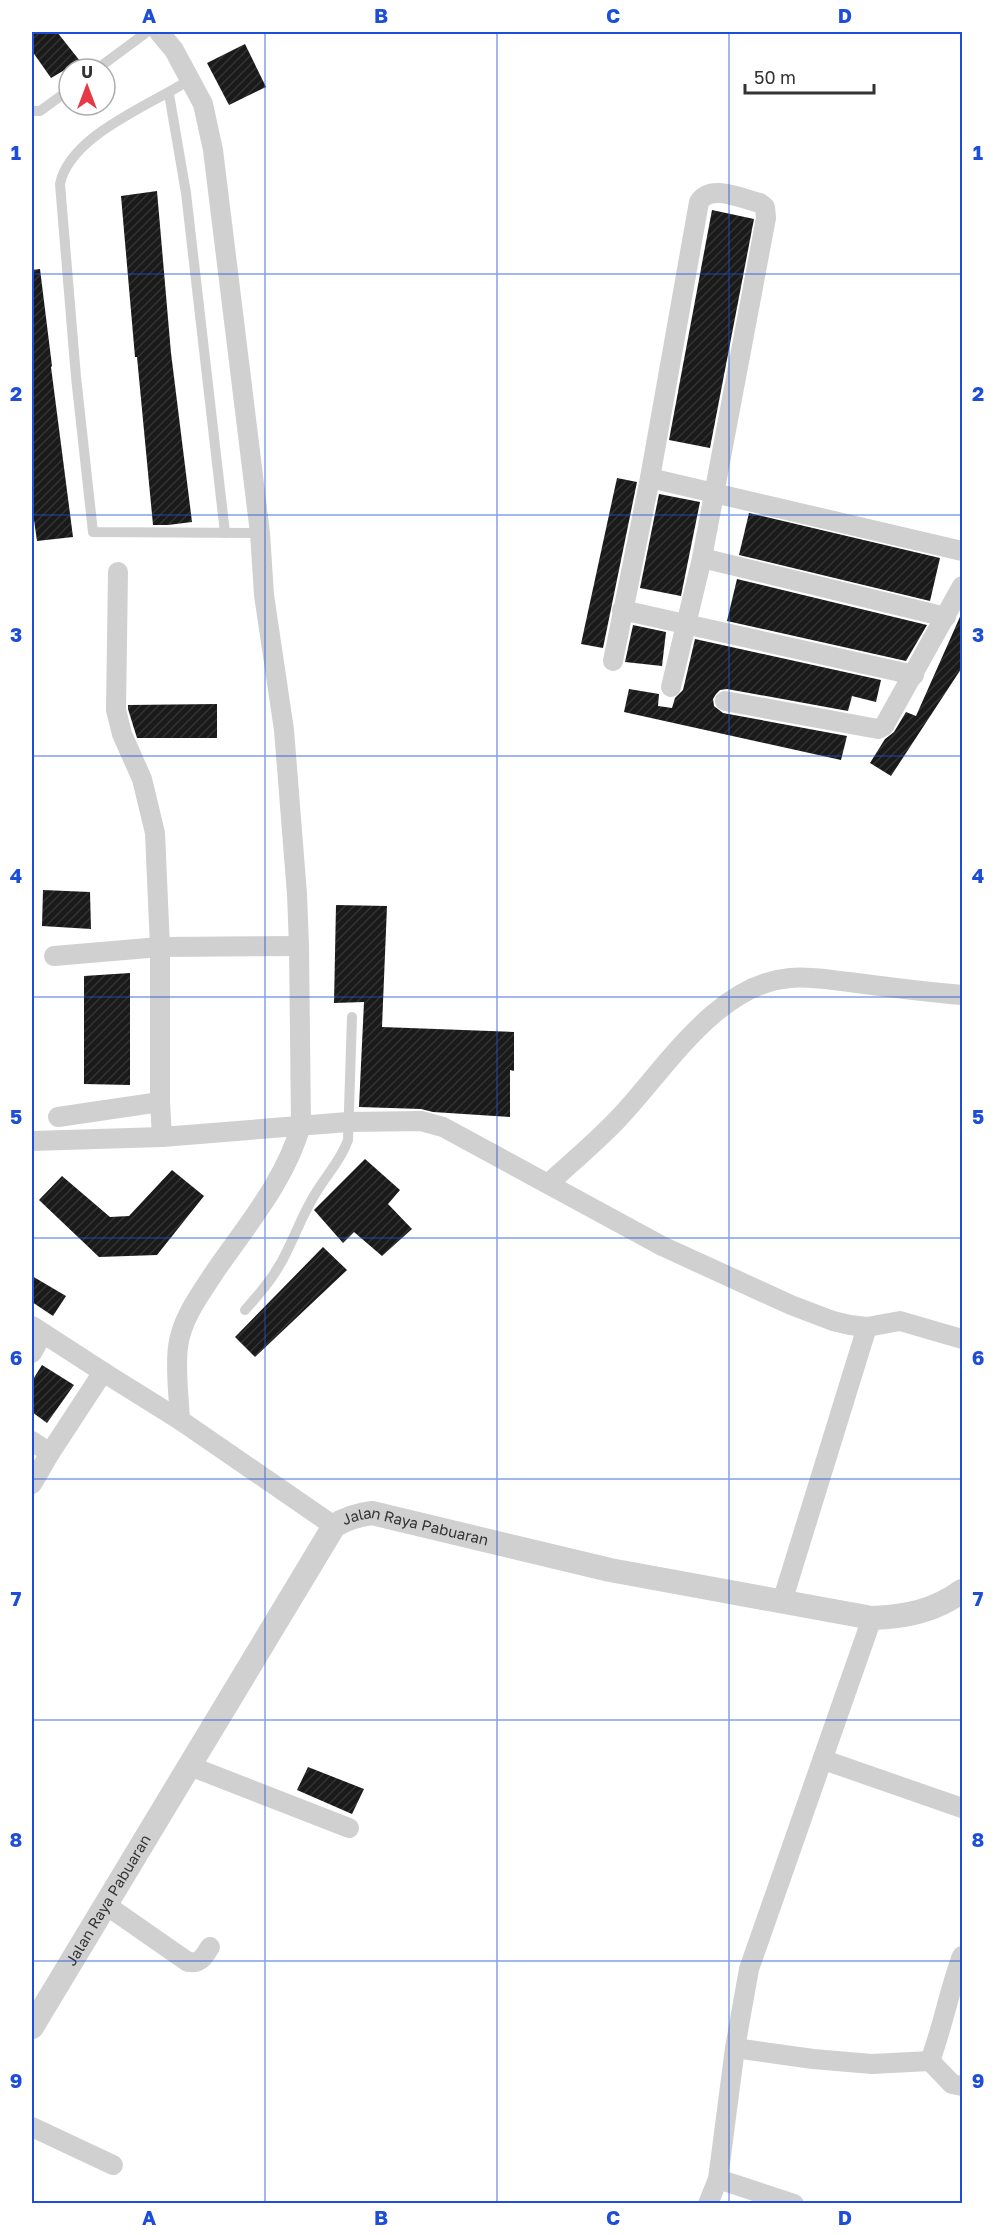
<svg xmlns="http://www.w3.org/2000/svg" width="994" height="2235" font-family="'Golos Text',sans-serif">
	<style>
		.building { fill: url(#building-hatch) }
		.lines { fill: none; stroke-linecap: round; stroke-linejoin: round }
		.service { stroke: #d0d0d0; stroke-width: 10 }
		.minor { stroke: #d0d0d0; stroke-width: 20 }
		.tertiary { stroke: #d0d0d0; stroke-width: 24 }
		.grid { fill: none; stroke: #1d4ed8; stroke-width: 1.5; stroke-opacity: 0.55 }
		.labels { text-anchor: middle; stroke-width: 6; stroke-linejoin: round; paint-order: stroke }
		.street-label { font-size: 15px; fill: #333; stroke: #fff }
		.neatline { fill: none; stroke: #1d4ed8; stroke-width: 2 }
		.grid-label { font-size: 20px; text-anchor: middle; font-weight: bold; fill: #1d4ed8 }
	</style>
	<defs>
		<pattern id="building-hatch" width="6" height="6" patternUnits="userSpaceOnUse" patternTransform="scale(1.5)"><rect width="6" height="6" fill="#1a1a1a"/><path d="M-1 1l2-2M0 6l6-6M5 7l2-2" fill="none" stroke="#333"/></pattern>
	</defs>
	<rect width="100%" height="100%" fill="#fff"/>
	<g class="building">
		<path d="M32 32H57L80 61 51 78 32 51Z"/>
		<path d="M245 44 266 87 229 105 207 63Z"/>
		<path d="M157 191 171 353 192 522 168 525H153L137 357H135L121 196Z"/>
		<path d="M712 210 754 219 710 448 669 440Z"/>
		<path d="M40 269 52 366 51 367 73 537 37 541 32 506V270Z"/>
		<path d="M617 478 637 482 603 648 581 644Z"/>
		<path d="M659 494 700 502 681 596 640 588Z"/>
		<path d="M749 513 940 558 930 601 739 555Z"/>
		<path d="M737 579 927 625 906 661 727 621Z"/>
		<path d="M963 610V666L891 776 870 763 885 739 894 732 906 712 916 716Z"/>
		<path d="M633 625 666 632 662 666 625 662Z"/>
		<path d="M695 639 881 680 876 702 852 696 848 711 727 689 720 690 716 694 713 699 714 706 723 713 847 736 841 760 624 712 629 689 659 694 658 706 672 708 675 698 683 690Z"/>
		<path d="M217 704V738H137L128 709V705Z"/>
		<path d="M43 890 90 892 91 929 42 926Z"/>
		<path d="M336 905 387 906 382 1027 514 1032V1071L510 1070V1117L433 1112 421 1109 359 1107 364 1002 334 1003Z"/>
		<path d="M130 973V1085L84 1084V976Z"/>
		<path d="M365 1159 400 1190 388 1204 412 1229 382 1256 354 1232 343 1243 314 1210Z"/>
		<path d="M172 1170 204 1196 157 1255 99 1257 39 1200 62 1176 110 1217 129 1216Z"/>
		<path d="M323 1247 347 1270 255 1357 235 1337Z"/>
		<path d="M32 1276 66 1296 53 1316 32 1302Z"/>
		<path d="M42 1365 74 1385 47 1423 32 1412V1381Z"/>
		<path d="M308 1767 364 1789 352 1814 297 1790Z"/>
	</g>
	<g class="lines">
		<g class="service">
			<path d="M97 69 147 32"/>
			<path d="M191 79C151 105 70 135 60 184L76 377 93 532 260 533"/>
			<path d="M169 94 186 193 225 533"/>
			<path d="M32 111H40L69 90"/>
			<path d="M245 1310C262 1291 278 1272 288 1249 298 1229 304 1211 317 1191 328 1173 341 1160 348 1140L352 1017"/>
		</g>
		<g class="minor">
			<path d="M650 478 962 551"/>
			<path d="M702 558 946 617"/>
			<path d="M118 572 116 710 122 734 142 779 155 833 160 947 299 946"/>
			<path d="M622 610 914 675"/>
			<path d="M613 661 650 478 699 202C711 183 742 199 760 203L765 207 766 218 702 558 671 687"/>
			<path d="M725 701 878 729 884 726 962 586"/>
			<path d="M54 956 160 947V1102L162 1137"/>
			<path d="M58 1117 160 1102"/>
			<path d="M32 1141 162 1137 348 1122 421 1121 443 1127 662 1246 791 1305 833 1321 850 1325 867 1327 900 1321 962 1339"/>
			<path d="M548 1184C571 1163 596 1142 618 1119 664 1071 716 984 790 978 809 976 830 980 849 982 887 987 925 992 962 995"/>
			<path d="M32 1326 103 1372"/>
			<path d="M32 1353 43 1333"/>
			<path d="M180 1420 334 1526"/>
			<path d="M32 1441 50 1453 103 1372 180 1420C179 1397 175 1371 178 1347 181 1319 201 1293 216 1270 248 1224 286 1179 301 1125L299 946 297 894 284 730 264 595 260 533 213 150 203 104 174 50 159 32"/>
			<path d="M32 1484 50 1453"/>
			<path d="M782 1602 867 1327"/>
			<path d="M824 1760 962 1808"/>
			<path d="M190 1766 349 1828"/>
			<path d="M106 1905 188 1962C200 1964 204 1957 210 1947"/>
			<path d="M962 1956C949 1991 943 2026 930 2061L952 2084 962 2086"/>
			<path d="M735 2048 813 2059 872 2064 930 2061"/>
			<path d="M32 2127 113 2165"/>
			<path d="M718 2179 794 2204"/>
			<path d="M708 2204 718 2179 735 2048 749 1969 872 1618"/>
		</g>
		<path class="tertiary" id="s1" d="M32 2027 334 1526C346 1518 357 1515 372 1513L610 1570 872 1618C905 1617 935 1611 962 1591"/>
	</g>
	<path class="grid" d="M265 32V2204M497 32V2204M729 32V2204M32 274H962M32 515H962M32 756H962M32 997H962M32 1238H962M32 1479H962M32 1720H962M32 1961H962"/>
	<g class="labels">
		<g class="street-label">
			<text dy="5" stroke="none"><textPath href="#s1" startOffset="670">Jalan Raya Pabuaran</textPath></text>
			<text dy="5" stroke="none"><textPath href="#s1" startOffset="148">Jalan Raya Pabuaran</textPath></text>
		</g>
	</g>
	<rect width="994" height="2235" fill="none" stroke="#ffffff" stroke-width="66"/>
	<g transform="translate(87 87)"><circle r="28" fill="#ffffff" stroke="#adadad" stroke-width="1.5"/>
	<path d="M0-4.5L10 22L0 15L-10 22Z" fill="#e63946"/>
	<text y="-9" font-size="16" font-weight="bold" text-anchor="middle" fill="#333333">U</text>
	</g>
	<path d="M745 84v9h129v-9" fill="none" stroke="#333333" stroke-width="3"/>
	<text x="754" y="84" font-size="18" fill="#333333" stroke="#ffffff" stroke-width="4.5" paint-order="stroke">50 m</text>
	<rect x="33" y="33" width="928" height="2169" class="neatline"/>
	<g class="grid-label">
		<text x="149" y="23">A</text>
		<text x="381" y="23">B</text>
		<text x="613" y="23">C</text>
		<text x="845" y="23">D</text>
		<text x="16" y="160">1</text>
		<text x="978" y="160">1</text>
		<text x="16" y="401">2</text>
		<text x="978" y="401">2</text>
		<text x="16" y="642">3</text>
		<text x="978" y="642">3</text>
		<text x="16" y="883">4</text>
		<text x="978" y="883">4</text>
		<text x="16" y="1124">5</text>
		<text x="978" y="1124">5</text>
		<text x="16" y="1365">6</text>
		<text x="978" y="1365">6</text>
		<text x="16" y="1606">7</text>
		<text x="978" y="1606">7</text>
		<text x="16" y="1847">8</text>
		<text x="978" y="1847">8</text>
		<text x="16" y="2088">9</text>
		<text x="978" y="2088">9</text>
		<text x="149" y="2225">A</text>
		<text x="381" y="2225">B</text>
		<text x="613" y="2225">C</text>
		<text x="845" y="2225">D</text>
	</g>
</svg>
